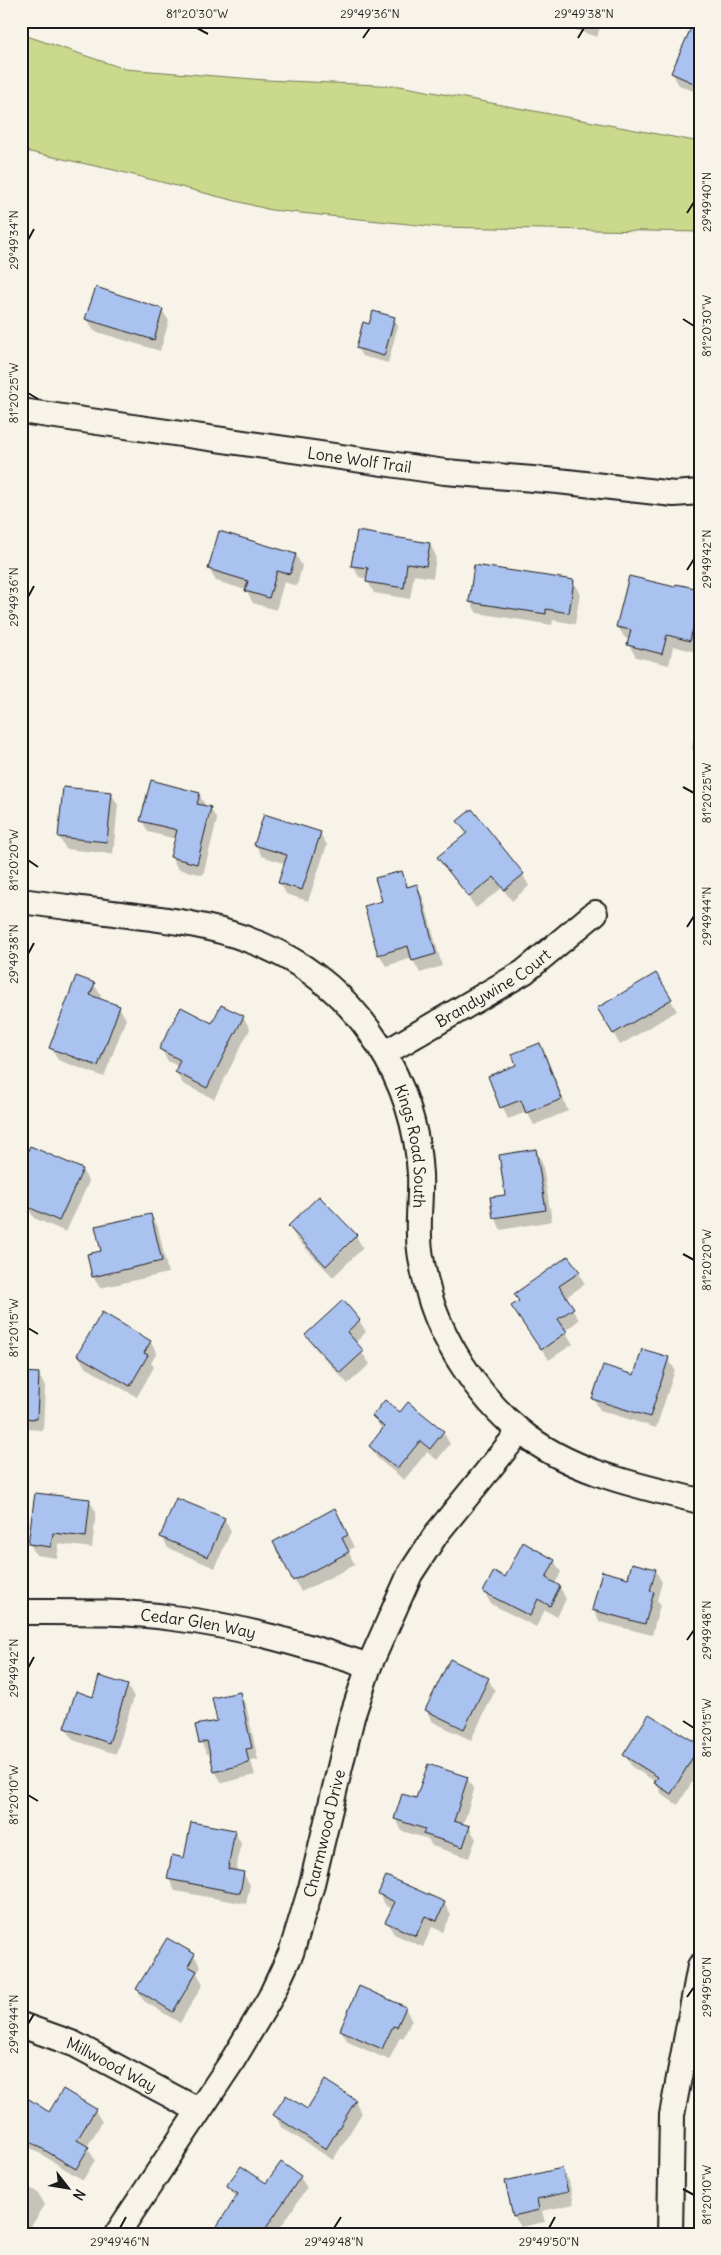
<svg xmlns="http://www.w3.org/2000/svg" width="721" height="2255" font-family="Delius,sans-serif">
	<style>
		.green { fill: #cbd98d; stroke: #747a54 }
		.shadow { fill: #0003 }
		.building { fill: #aac2f0; stroke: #1c1c1c }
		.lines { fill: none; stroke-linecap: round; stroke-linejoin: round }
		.minor-casing { stroke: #1c1c1c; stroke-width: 28 }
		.minor { stroke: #f7f3e8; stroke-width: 24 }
		.ticks { fill: none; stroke: #1c1c1c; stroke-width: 2 }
		.labels { text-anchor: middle; stroke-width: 4.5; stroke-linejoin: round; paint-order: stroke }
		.street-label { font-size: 16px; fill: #1c1c1c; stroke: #f7f3e8 }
		.neatline { fill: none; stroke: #1c1c1c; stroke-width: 2 }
		.ticks-label { font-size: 12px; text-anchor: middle; fill: #1c1c1c }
	</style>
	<rect width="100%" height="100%" fill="#f7f3e8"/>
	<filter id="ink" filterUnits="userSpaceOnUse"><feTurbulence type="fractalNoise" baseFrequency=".02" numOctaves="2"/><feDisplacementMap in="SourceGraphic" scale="10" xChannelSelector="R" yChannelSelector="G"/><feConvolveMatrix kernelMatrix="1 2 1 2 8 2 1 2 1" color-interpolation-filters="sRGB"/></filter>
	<g filter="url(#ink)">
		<path class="green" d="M21 34 125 69 266 80 400 86 700 142V232L438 227 271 210 114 170 21 150Z"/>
		<g class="shadow">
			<path d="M548 21H602L597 37Z"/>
			<path d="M700 21V94L679 85 672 73Z"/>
			<path d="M162 310 169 321 160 351 94 331 87 319Z"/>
			<path d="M394 318 398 326 388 363 362 356 357 348 370 325Z"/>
			<path d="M430 544 436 556 433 578 414 575 410 599 374 593 368 582V579L359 577 353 566Z"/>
			<path d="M296 555 302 566 297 586 284 582 276 610 253 603 246 590 216 581 209 569Z"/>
			<path d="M573 581 580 593 575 624 553 620 552 625 477 613 470 602Z"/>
			<path d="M676 589 700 590V636L696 652 673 646 669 665 636 657 629 645 630 640 625 638 618 627Z"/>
			<path d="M695 730 700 731V753L694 752 692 748Z"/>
			<path d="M65 788 111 793 118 805 113 854 66 849 59 837Z"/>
			<path d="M199 794 206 807 211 809 217 820 203 875 178 869 171 857 176 839 148 832 142 820Z"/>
			<path d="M459 822 523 875 529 886 512 901 502 888 476 908 439 857 467 835Z"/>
			<path d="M320 833 327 845 308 901 286 894 280 882 286 864 262 856 256 845Z"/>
			<path d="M401 872 409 888 416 886 423 897 442 966 420 973 412 958 386 966 379 954 383 902Z"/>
			<path d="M656 975 677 1011 620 1045 599 1008Z"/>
			<path d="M94 984 101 996 99 1000 119 1007 126 1019 104 1077 58 1060 51 1048Z"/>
			<path d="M21 986 24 991 21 998Z"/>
			<path d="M21 1000 27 1009 21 1024Z"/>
			<path d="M243 1017 250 1029 214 1099 183 1084 176 1072 179 1067 168 1061 161 1049Z"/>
			<path d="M540 1044 546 1056 568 1111 534 1125 527 1112 508 1119 489 1077 518 1066Z"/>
			<path d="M536 1150 542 1162 552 1221 501 1230 495 1218 492 1198 507 1196Z"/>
			<path d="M21 1169 82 1170 89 1182 66 1232 34 1218 28 1208 21 1205Z"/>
			<path d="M319 1197 356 1236 363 1248 333 1277 296 1238 289 1226Z"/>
			<path d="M151 1215 158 1227 168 1273 100 1288 93 1277 102 1252Z"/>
			<path d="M579 1273 585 1284 565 1298 579 1320 565 1331 573 1344 549 1360 513 1307Z"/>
			<path d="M359 1320 366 1332 355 1343 370 1364 348 1384 314 1347 307 1335Z"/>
			<path d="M150 1341 157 1353 151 1363 154 1367 137 1397 85 1367 78 1355Z"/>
			<path d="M668 1358 675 1370 656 1428 600 1410 593 1398Z"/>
			<path d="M21 1373 38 1374 45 1386 43 1430 21 1429Z"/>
			<path d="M401 1414 443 1432 450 1444 437 1460 427 1452 404 1480 377 1458 370 1446 383 1431 373 1416Z"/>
			<path d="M89 1500 96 1512 92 1548 59 1544 57 1558 36 1555 30 1544Z"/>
			<path d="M224 1519 231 1531 215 1568 168 1548 162 1536Z"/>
			<path d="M341 1521 354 1547 348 1551 355 1565 301 1592 275 1543Z"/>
			<path d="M554 1561 561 1572 555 1584 560 1587 566 1599 557 1617 545 1610 536 1627 491 1604 484 1592 505 1578Z"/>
			<path d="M655 1570 662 1582 657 1600 660 1605 652 1635 600 1622 593 1610 629 1580Z"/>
			<path d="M488 1679 495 1691 471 1740 433 1722 426 1710Z"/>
			<path d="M127 1686 134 1697 116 1754 73 1740 66 1728 93 1698Z"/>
			<path d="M239 1693 246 1705 258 1760 251 1761 255 1775 222 1783 215 1771 211 1753 207 1754 201 1742Z"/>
			<path d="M649 1716 700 1747V1769L678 1805 662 1795 656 1782 632 1767 625 1755Z"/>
			<path d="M467 1778 474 1790 463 1825 469 1827 476 1839 469 1858 432 1846 428 1839 402 1831 396 1819 417 1800Z"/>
			<path d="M234 1831 241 1843 236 1872 243 1873 250 1885 246 1904 175 1891 169 1879 185 1859Z"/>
			<path d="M379 1894 444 1903 451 1915 443 1932 432 1927 423 1947 394 1934 387 1922 393 1909 386 1906Z"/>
			<path d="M194 1955 201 1967 197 1973 203 1984 180 2023 144 2001 137 1989Z"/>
			<path d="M405 2008 412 2020 403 2038 400 2037 389 2060 348 2042 341 2030Z"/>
			<path d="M355 2101 362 2113 333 2160 281 2127 275 2115Z"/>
			<path d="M95 2110 102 2122 87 2147 95 2160 83 2180 21 2142V2114Z"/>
			<path d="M562 2169 569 2181 574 2204 542 2211 545 2222 521 2227 514 2216Z"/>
			<path d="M300 2177 307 2188 276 2234H223L219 2226 237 2199 228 2186 267 2185Z"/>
			<path d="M21 2182 38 2193 45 2205 26 2234H21Z"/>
		</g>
		<g class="building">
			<path d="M694 21H700V86L671 73Z"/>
			<path d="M96 287 163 309 154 340 85 319Z"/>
			<path d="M373 311 395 317 384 356 356 348 363 322 369 324Z"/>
			<path d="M219 531 296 554 290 574 277 571 269 598 245 591 248 581 208 569Z"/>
			<path d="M357 531 430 543 426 566 407 563 404 588 366 582 368 568 351 566Z"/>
			<path d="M474 565 574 580 569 613 546 609V614L469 602Z"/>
			<path d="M629 576 675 587 676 584 700 589V599L690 641 667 635 662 654 627 645 631 630 616 627Z"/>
			<path d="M151 780 200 793 197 804 211 807 197 864 170 857 177 830 140 821Z"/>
			<path d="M63 787 112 792 107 842 58 837Z"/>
			<path d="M472 809 524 874 504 890 494 877 469 897 437 857 467 833 457 821Z"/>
			<path d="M264 814 321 832 302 890 278 883 287 855 254 845Z"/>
			<path d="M402 871 407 887 417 884 436 954 412 961 408 946 378 955 364 906 382 901 375 878Z"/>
			<path d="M656 973 672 999 613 1034 597 1008Z"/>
			<path d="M76 976 95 983 90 995 120 1006 98 1066 49 1048Z"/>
			<path d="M221 1005 244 1016 207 1088 175 1072 180 1060 159 1049 181 1007 212 1023Z"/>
			<path d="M540 1043 562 1099 526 1113 521 1100 500 1108 488 1076 516 1065 512 1054Z"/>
			<path d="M30 1146 83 1169 59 1221 26 1206 28 1200 21 1197V1166Z"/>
			<path d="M536 1149 546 1210 493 1218 490 1197 505 1195 499 1155Z"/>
			<path d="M319 1196 357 1235 326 1266 288 1226Z"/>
			<path d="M151 1214 162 1261 92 1277 87 1254 101 1251 95 1226Z"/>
			<path d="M568 1256 580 1272 559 1286 574 1308 558 1319 567 1332 541 1350 511 1306 519 1301 514 1294Z"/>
			<path d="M343 1300 360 1320 347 1332 364 1351 340 1373 305 1335Z"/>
			<path d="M102 1312 151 1341 144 1353 148 1355 130 1386 77 1355Z"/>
			<path d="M642 1349 669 1357 650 1417 592 1399 603 1365 634 1375Z"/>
			<path d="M21 1372 39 1373 37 1419 21 1418Z"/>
			<path d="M385 1400 400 1412 408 1402 444 1431 430 1449 420 1441 397 1469 369 1446 384 1427 372 1416Z"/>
			<path d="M35 1493 90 1499 86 1537 53 1533 51 1547 28 1544Z"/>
			<path d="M176 1498 225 1518 208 1557 160 1537Z"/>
			<path d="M335 1508 348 1535 342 1538 349 1552 293 1581 273 1542Z"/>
			<path d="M523 1542 555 1560 546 1578 560 1586 550 1606 538 1599 530 1616 483 1592 494 1571 505 1577Z"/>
			<path d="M632 1563 656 1569 650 1591 654 1592 645 1624 592 1610 602 1571 628 1578Z"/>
			<path d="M450 1659 489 1678 464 1729 425 1710Z"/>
			<path d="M99 1676 128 1685 109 1743 64 1728 76 1691 93 1697Z"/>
			<path d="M240 1692 252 1748 246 1749 249 1763 214 1772 207 1741 199 1743 195 1725 217 1721 212 1698Z"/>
			<path d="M649 1714 700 1745 671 1794 654 1783 658 1777 623 1755Z"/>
			<path d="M428 1764 468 1777 454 1821 470 1826 463 1847 423 1834 425 1829 394 1819 402 1794 416 1798Z"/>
			<path d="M191 1822 235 1830 228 1869 244 1872 240 1893 167 1879 172 1855 184 1858Z"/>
			<path d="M386 1876 445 1902 437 1921 425 1916 416 1936 385 1922 395 1902 378 1894Z"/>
			<path d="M167 1938 195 1954 188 1966 197 1971 173 2012 136 1989Z"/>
			<path d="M359 1986 406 2007 397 2027 393 2026 382 2049 340 2030Z"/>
			<path d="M325 2080 356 2100 326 2149 273 2115 286 2095 307 2109Z"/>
			<path d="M63 2089 96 2109 77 2140 89 2147 76 2169 21 2136V2111L29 2099 49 2112Z"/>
			<path d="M281 2162 301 2176 262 2234H229L217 2226 238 2194 226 2186 241 2166 266 2183Z"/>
			<path d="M562 2168 568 2192 537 2199 539 2210 513 2216 505 2181Z"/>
		</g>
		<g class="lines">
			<g class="minor-casing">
				<g id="minor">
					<path id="s1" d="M21 411 445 472 558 481 674 494 700 492"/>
					<path id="s2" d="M21 901C57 906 93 910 128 915 180 921 229 928 277 952 361 994 415 1081 420 1174 421 1194 418 1215 419 1236 419 1252 423 1270 427 1286 439 1338 479 1398 520 1431 570 1472 638 1486 700 1501"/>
					<path id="s3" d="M385 1053 524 972 595 913"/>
					<path id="s4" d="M21 1612C72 1612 123 1611 173 1618 240 1626 305 1645 369 1666"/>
					<path id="s5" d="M21 2025 74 2044 198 2110"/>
					<path id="s6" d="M117 2234 231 2063 270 1998 291 1953 311 1888 352 1717 369 1666 410 1574 437 1533 520 1431"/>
					<path d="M670 2234 672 2115 700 1966"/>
				</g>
			</g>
			<use href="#minor" class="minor"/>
		</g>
	</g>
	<path class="ticks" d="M197 28 208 34M363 38 370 28M578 38 584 28M687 213 694 202M28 240 34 229M683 319 694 326M28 393 38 399M687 570 694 559M28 597 34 586M683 787 694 793M28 860 38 867M687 927 694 916M28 954 34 943M683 1254 694 1260M28 1328 38 1334M687 1640 694 1630M28 1668 34 1657M683 1721 694 1728M28 1795 38 1801M687 1997 694 1987M28 2024 34 2014M683 2189 694 2195M120 2228 126 2217M334 2228 341 2217M549 2228 555 2217"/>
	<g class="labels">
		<g class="street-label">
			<text dy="6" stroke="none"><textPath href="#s1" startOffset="342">Lone Wolf Trail</textPath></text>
			<text dy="6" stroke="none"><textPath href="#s3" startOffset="126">Brandywine Court</textPath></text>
			<text dy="6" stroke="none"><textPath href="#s2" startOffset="510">Kings Road South</textPath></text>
			<text dy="6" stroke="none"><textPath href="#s4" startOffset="178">Cedar Glen Way</textPath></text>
			<text dy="6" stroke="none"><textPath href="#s6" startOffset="455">Charmwood Drive</textPath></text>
			<text dy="6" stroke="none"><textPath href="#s5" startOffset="99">Millwood Way</textPath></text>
		</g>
	</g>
	<rect width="721" height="2255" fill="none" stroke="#f7f3e8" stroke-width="55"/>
	<g transform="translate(68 2188) rotate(121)" stroke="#f7f3e8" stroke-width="4" paint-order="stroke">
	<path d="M0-4L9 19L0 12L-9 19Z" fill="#1c1c1c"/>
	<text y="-8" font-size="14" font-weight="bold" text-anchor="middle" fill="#1c1c1c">N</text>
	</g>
	<rect x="28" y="28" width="666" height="2200" class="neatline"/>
	<g class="ticks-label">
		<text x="197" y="18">81°20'30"W</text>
		<text x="370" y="18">29°49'36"N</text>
		<text x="584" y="18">29°49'38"N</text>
		<text transform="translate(707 202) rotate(-90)" y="4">29°49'40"N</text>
		<text transform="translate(14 240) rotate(-90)" y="4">29°49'34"N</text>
		<text transform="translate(707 326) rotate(-90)" y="4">81°20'30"W</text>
		<text transform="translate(14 393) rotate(-90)" y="4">81°20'25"W</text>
		<text transform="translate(707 559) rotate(-90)" y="4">29°49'42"N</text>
		<text transform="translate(14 597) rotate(-90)" y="4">29°49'36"N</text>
		<text transform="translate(707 793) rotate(-90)" y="4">81°20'25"W</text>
		<text transform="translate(14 860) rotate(-90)" y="4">81°20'20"W</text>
		<text transform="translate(707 916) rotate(-90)" y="4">29°49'44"N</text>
		<text transform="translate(14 954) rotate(-90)" y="4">29°49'38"N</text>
		<text transform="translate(707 1260) rotate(-90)" y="4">81°20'20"W</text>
		<text transform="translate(14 1328) rotate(-90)" y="4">81°20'15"W</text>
		<text transform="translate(707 1630) rotate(-90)" y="4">29°49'48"N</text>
		<text transform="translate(14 1668) rotate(-90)" y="4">29°49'42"N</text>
		<text transform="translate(707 1728) rotate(-90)" y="4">81°20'15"W</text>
		<text transform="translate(14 1795) rotate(-90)" y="4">81°20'10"W</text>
		<text transform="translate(707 1987) rotate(-90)" y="4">29°49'50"N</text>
		<text transform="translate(14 2024) rotate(-90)" y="4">29°49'44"N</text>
		<text transform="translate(707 2195) rotate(-90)" y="4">81°20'10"W</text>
		<text x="120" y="2246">29°49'46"N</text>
		<text x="334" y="2246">29°49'48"N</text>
		<text x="549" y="2246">29°49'50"N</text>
	</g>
</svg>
